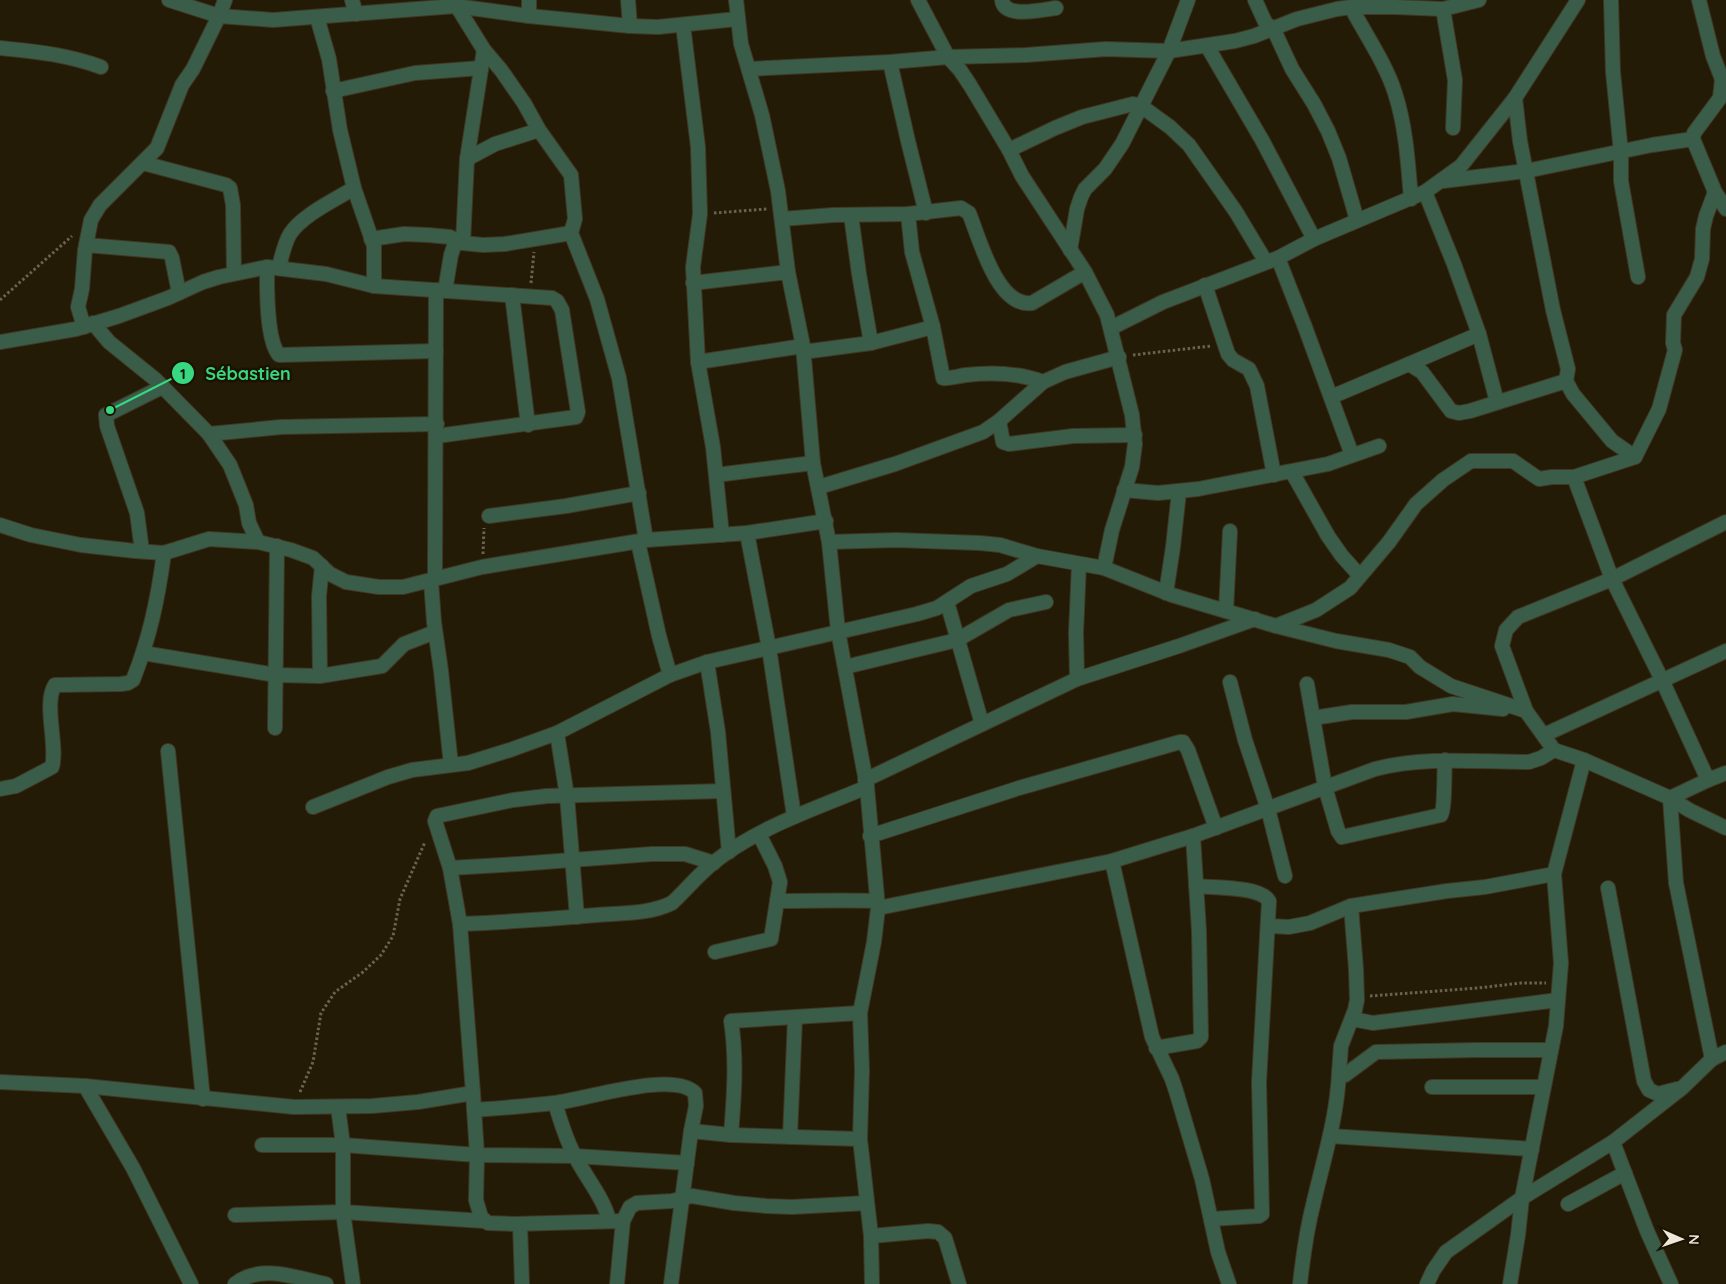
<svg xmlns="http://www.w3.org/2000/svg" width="1726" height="1284" font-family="Quicksand,sans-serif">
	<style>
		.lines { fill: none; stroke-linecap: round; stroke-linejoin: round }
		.minor-casing { stroke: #403824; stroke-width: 16 }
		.path { stroke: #6b6351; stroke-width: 3; stroke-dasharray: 2.5 2.5; stroke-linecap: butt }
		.minor { stroke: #3a5d4a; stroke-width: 14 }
		.leader { fill: none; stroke: #37d880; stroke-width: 2 }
		.callout-dot { fill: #37d880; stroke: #1b1201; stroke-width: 2 }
		.mark-label { font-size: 15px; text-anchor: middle; font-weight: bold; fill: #111 }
		.callout-label { font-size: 18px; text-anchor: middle; font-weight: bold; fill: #37d880; stroke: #1b1201; stroke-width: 5; stroke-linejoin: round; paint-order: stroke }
	</style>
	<rect width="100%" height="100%" fill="#241b06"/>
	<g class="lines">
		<g class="minor-casing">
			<g id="minor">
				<path d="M169 0 219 16 273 20 456 6 529 16 630 26 658 27 737 19"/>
				<path d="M352 0 356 14"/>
				<path d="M453 0 484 50 501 70 524 103 539 130 571 175 575 219 571 233 597 299 619 378 646 540"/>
				<path d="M529 0V16"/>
				<path d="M628 0 630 26"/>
				<path d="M736 0 741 44 762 115 778 191 788 272 803 346 813 463 829 542 838 631 867 787 878 908 874 942 860 1013 862 1070 860 1139 871 1236 872 1284"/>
				<path d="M918 0 948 57 960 70 970 85 1009 150 1022 176 1085 272 1107 315 1132 415 1135 444 1132 467 1112 530 1104 568"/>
				<path d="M1002 0C1004 19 1042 10 1056 8"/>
				<path d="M1255 0 1266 24 1273 28 1292 69 1314 104 1328 131 1339 158 1357 220"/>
				<path d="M1611 0 1613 72 1621 153V181L1638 277"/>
				<path d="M1699 0 1713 56 1722 79"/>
				<path d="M1351 7C1365 34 1386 64 1395 93 1406 127 1408 163 1411 199"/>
				<path d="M1443 9 1455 80 1453 128"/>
				<path d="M317 17 329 59 340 130 354 188 374 246V286"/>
				<path d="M683 25 698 147 700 214 693 267 698 362 713 447 722 535"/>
				<path d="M1207 46 1262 140 1314 239"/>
				<path d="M0 48C37 52 65 54 101 67"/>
				<path d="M890 62 908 141 926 213"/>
				<path d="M749 69 890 62 948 57 1026 55 1106 49 1169 51 1235 41 1254 36 1297 19 1337 9 1351 7H1395L1443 9 1479 0"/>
				<path d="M1726 76 1722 79 1720 98 1694 133 1693 139 1715 192 1726 209"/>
				<path d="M333 91 415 73 481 68"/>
				<path d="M1515 98 1520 141 1553 310 1568 369 1566 381 1573 394 1612 441 1635 457"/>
				<path d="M1009 150 1055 128 1082 117 1133 104 1141 106 1170 127 1189 145 1236 212 1266 262"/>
				<path d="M467 159 495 144 539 130"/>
				<path d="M143 163 226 185 230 188 233 205 234 273"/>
				<path d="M1443 181 1526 171 1652 145 1693 139"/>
				<path d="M1425 192 1454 264 1479 334 1497 402"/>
				<path d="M908 214 912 252 933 327 943 378C951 379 958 376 966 375 992 372 1019 373 1043 382"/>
				<path d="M851 215 859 274 871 343"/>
				<path d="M782 219 833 215 908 214 961 208 969 213C979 237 997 308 1032 303L1085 272"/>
				<path d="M371 239 404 234 428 235 450 237 463 243 483 245 505 244 571 233"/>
				<path d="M463 243 467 159 484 50"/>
				<path d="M86 245 169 252 172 258 179 293"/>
				<path d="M1070 250 1077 209 1081 197 1085 189 1105 169 1122 144 1169 51 1188 0"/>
				<path d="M1278 258 1305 327 1352 455"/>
				<path d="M267 267C267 287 266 340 279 355L436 351"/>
				<path d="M279 267C282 256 284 244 290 234 302 215 335 200 354 188"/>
				<path d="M693 283 788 272"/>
				<path d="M1205 285 1228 354 1233 360 1249 369 1257 386 1274 475"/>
				<path d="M445 291 451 255 456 240"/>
				<path d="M512 295 528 425"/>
				<path d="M93 323 109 342 156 380 209 434 230 465 246 505 249 523 258 542"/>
				<path d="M84 327 78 307 82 289 85 250 91 220 100 205 157 148 182 85 193 69 219 16 225 0"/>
				<path d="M1111 328 1163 302 1278 258 1314 239 1425 192 1461 166 1515 98 1578 0"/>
				<path d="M0 342 76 329 119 316 168 298 203 282 219 277 267 267 326 274 374 286 552 298 557 301 562 310 578 412 576 417 437 436"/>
				<path d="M803 352 871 343 933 327"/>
				<path d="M698 362 803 346"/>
				<path d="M1409 364 1479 334"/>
				<path d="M1331 397 1409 364 1422 372 1451 411 1459 413 1470 411 1566 381"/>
				<path d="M999 421 1003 442 1009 444 1073 436 1135 435"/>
				<path d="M209 434 281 427 437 424"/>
				<path d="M1292 472 1328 536 1342 556 1360 576"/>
				<path d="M716 475 813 463"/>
				<path d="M1574 477 1612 579 1726 522"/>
				<path d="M819 487 895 464 983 432 999 421 1043 382 1065 372 1119 357"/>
				<path d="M1124 490 1158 493 1198 489 1328 464 1379 446"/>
				<path d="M489 516 566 506 639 493"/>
				<path d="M0 525 31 535 81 545 135 551 164 553 209 539 258 542 291 550 313 558 330 574 346 582 379 587H403L482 567 646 540 747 533 826 521"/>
				<path d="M747 533 769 648 794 816"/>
				<path d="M638 542 659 636 670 675"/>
				<path d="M829 542 896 540 980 543 1000 545 1037 556 1104 568 1172 595 1276 626 1336 641 1389 650 1410 657 1420 667 1451 686 1526 711"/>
				<path d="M142 551 137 513 107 426 106 415 162 387"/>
				<path d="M435 579 436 290"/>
				<path d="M431 581 434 622 441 671 451 765"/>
				<path d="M1166 593 1173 547 1179 492"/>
				<path d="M947 602 982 724"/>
				<path d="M1226 611 1230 531"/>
				<path d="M1276 626 1316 610 1350 588 1389 542 1416 504 1443 480 1471 461H1513L1539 479 1552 477H1574L1635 457 1659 409 1675 350 1673 343 1674 315 1697 277 1702 259 1703 229 1706 216 1715 192"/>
				<path d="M143 653 276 675 320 676 382 666 404 644 435 632"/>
				<path d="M707 662 718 732 729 852"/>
				<path d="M845 667 957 640 1009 610 1046 602"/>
				<path d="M320 676 319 596 322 566"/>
				<path d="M1077 679 1076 633 1079 564"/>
				<path d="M1230 682 1245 740 1268 809 1285 876"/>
				<path d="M1307 684 1325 787 1338 831 1342 837 1441 815C1445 809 1444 771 1445 760"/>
				<path d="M1313 718 1352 712H1406L1453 704 1503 709"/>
				<path d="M275 728 277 546"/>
				<path d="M557 733 567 796 577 917"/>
				<path d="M1544 735 1726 651"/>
				<path d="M168 751 203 1099"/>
				<path d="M1726 773 1708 780 1662 680 1612 579 1518 617 1506 630 1502 646 1526 711 1554 750 1584 760 1670 798 1689 810 1726 828"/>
				<path d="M865 780 1077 679 1179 646 1255 619"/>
				<path d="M1708 780 1670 798 1676 883 1712 1059"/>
				<path d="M0 789 16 786 52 767C58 746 43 703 55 685L121 684 128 683 133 680C150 637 158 598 164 553"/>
				<path d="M313 807 388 777 412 770 468 763 510 750 557 733 670 675 707 662 917 614 937 608 971 586 1007 574 1037 556"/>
				<path d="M870 836 1019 788 1180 742H1183L1188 750 1216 828"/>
				<path d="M1112 861 1152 1037 1172 1079 1176 1091 1202 1179 1218 1252 1229 1284"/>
				<path d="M450 868 518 864 652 854H685L714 863"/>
				<path d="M1196 886C1214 888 1260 886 1269 901L1259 1082 1262 1214 1259 1216 1211 1219"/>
				<path d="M1608 888 1644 1081 1649 1090 1658 1094 1677 1089"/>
				<path d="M777 901C810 901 843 900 877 901"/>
				<path d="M878 908 1112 861 1193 836 1375 769C1426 756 1477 762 1529 762L1541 758 1554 750"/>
				<path d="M460 924 450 868 435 821 437 816 513 800 547 796 723 791"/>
				<path d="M1269 926 1289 927 1310 923 1351 906 1447 891 1485 887 1554 874"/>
				<path d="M715 952 771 939 780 882 775 866 759 834"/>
				<path d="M1352 1019 1373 1023 1558 1000"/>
				<path d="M1156 1048 1197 1041 1201 1037 1199 931 1193 836"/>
				<path d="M1339 1073 1341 1046 1355 1010 1357 1000 1356 969 1351 906"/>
				<path d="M0 1082 85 1086 294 1107 372 1106 418 1102 473 1093"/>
				<path d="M85 1086 133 1168 191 1284"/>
				<path d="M1432 1087H1543"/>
				<path d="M555 1103C561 1122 566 1141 576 1158 587 1179 603 1197 609 1220"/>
				<path d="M338 1107 343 1145V1212L353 1284"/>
				<path d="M474 1110C501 1108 528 1106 554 1103 584 1100 673 1070 695 1093L696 1106 691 1131"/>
				<path d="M731 1135C734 1097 737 1059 731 1021L860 1013"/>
				<path d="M1330 1136 1532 1149"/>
				<path d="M790 1137 795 1018"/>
				<path d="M1613 1142 1647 1231 1671 1284"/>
				<path d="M262 1145H343L477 1155 575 1156 687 1163"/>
				<path d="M1568 1204 1625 1173"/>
				<path d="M235 1215 343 1212 484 1221"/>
				<path d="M623 1221 514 1224 488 1223 481 1217 476 1200 477 1155 473 1093 460 924C506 922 551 919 597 915 622 913 650 914 672 903 686 890 698 875 713 863 758 827 815 809 867 787"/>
				<path d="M520 1224 522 1284"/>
				<path d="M871 1236 928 1231 938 1232 945 1238 959 1284"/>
				<path d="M235 1284C261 1263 296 1278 326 1284"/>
				<path d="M617 1284 623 1221 630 1207 637 1203 672 1201 692 1196 734 1203 766 1206 792 1207 867 1203"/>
				<path d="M671 1284 691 1131 731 1135 860 1139"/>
				<path d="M1300 1284C1303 1256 1307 1228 1314 1201 1324 1158 1337 1117 1339 1073L1345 1075 1376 1052 1477 1050H1551"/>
				<path d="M1427 1284 1433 1271 1446 1252 1522 1198 1613 1142 1682 1088 1712 1059 1726 1052"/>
				<path d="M1510 1284 1518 1235 1522 1198 1556 1026 1561 963 1554 874 1584 760"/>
			</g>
		</g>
		<g class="path">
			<path d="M714 213 767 209"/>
			<path d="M531 283 534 252"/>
			<path d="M0 300 72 236"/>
			<path d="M1133 355 1211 346"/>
			<path d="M483 554 484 528"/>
			<path d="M1370 996 1478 988 1521 983H1546"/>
			<path d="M300 1092 313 1062 321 1013 335 992 363 972 381 955 393 936 400 899 425 842"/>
		</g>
		<use href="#minor" class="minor"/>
	</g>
	<path class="leader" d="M110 410L183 373"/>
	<g class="callout-dot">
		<circle cx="110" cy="410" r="5"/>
		<circle cx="183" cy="373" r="12"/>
	</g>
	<g class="mark-label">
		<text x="183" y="379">1</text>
	</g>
	<g class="callout-label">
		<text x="248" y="380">Sébastien</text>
	</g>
	<g transform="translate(1681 1239) rotate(92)" stroke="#1b1201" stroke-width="4" paint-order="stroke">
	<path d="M0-4L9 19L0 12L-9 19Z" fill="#eee8db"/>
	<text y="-8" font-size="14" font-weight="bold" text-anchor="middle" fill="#eee8db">N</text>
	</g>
</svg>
